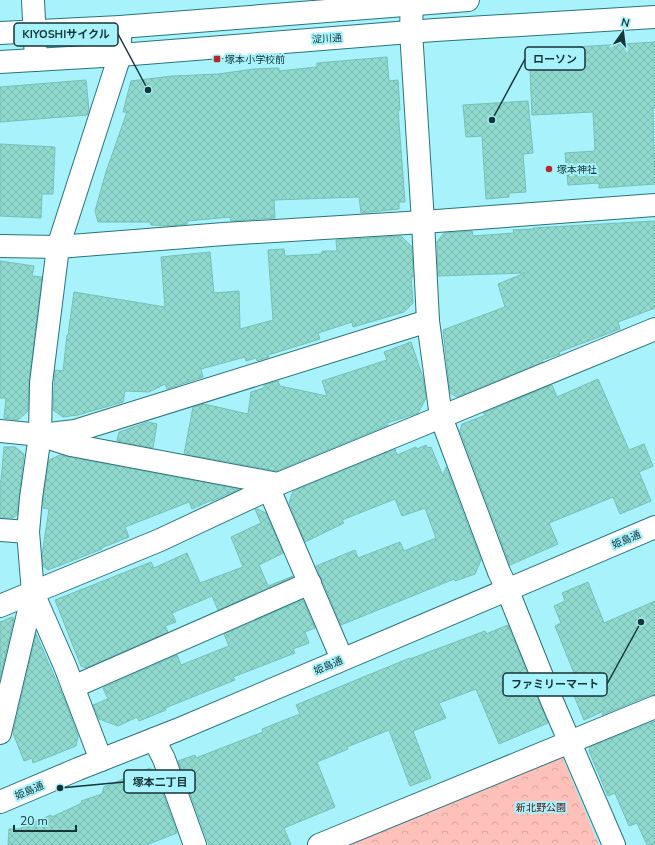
<svg xmlns="http://www.w3.org/2000/svg" width="655" height="845" font-family="'Nunito Sans','Noto Sans JP',sans-serif">
	<style>
		.park { fill: url(#park-crowns) }
		.building { fill: url(#building-cross-hatch); stroke: #77bfb6 }
		.lines { fill: none; stroke-linecap: round; stroke-linejoin: round }
		.street-casing { stroke: #28747d; stroke-width: 24 }
		.secondary-casing { stroke: #28747d; stroke-width: 24 }
		.primary-casing { stroke: #28747d; stroke-width: 24 }
		.street { stroke: #fff; stroke-width: 22 }
		.secondary { stroke: #fff; stroke-width: 22 }
		.primary { stroke: #fff; stroke-width: 22 }
		.poi-dot { fill: #b8282a; stroke: #a7f2fb; stroke-width: 1.5 }
		.labels { text-anchor: middle; stroke-width: 4; stroke-linejoin: round; paint-order: stroke }
		.street-label { font-size: 10px; fill: #163539; stroke: #a7f2fb }
		.poi-label { font-size: 10px; fill: #163539; stroke: #a7f2fb; text-anchor: start }
		.park-label { font-size: 10px; fill: #590f10; stroke: #a7f2fb }
		.leader { fill: none; stroke: #163539; stroke-width: 1.5 }
		.callout-dot { fill: #163539; stroke: #a7f2fb; stroke-width: 1.5 }
		.callout { fill: #a7f2fb; stroke: #163539; stroke-width: 1.5 }
		.callout-label { font-size: 11px; text-anchor: middle; font-weight: bold; fill: #163539 }
	</style>
	<defs>
		<pattern id="park-crowns" width="20" height="18" patternUnits="userSpaceOnUse"><rect width="20" height="18" fill="#fdc1ba"/><path d="M2 6a3 3 0 1 1 6 0M12 15a3 3 0 1 1 6 0" fill="none" stroke="#d8a6a1"/></pattern>
		<pattern id="building-cross-hatch" width="8" height="8" patternUnits="userSpaceOnUse"><rect width="8" height="8" fill="#90d9cf"/><path d="M0 0l8 8M0 8l8-8" fill="none" stroke="#7bbbb2"/></pattern>
	</defs>
	<rect width="100%" height="100%" fill="#a7f2fb"/>
	<path class="park" d="M562 756 599 845H349Z"/>
	<g class="building">
		<path d="M655 42V108H653L655 184 599 188V183L568 185 565 153 595 151 593 112 532 115 529 50Z"/>
		<path d="M387 57 389 81 398 80 400 110H398L405 202H399V209L361 213 359 197 274 200 275 218 231 221 230 217 187 221V224L170 226 151 225 150 222H98L95 211 106 172 127 112H123L131 81 172 76 218 74 254 69 279 68V71L317 67V63Z"/>
		<path d="M86 80 89 110 87 115 0 122V87Z"/>
		<path d="M528 101 533 153 523 154 526 192 509 193V197L486 199 482 136 466 137 463 105Z"/>
		<path d="M0 144 55 147 53 194H42L41 218 0 216Z"/>
		<path d="M654 221 655 236V308L618 322 620 329 559 352 560 354 542 360 543 362 457 397 450 393 443 330 505 307 498 284 525 273 438 276 437 242 444 233 472 231 473 236 514 233 513 230 533 229V228Z"/>
		<path d="M401 236 412 247 413 277H411L413 303 404 312 353 327 352 322 318 333 320 339 268 355 269 357 257 361 256 358 246 361 245 357 201 369 203 377 167 389 165 384 149 392 125 391 123 402 78 415 63 417 53 410 55 370 63 371 67 335H68L74 292 165 307 161 257 210 252 214 293 239 291 240 329 273 320 268 250 284 249 285 256 322 254V251H337L336 240Z"/>
		<path d="M0 261 34 266 32 276 42 277 29 382 28 411 18 420 4 418 6 398H0Z"/>
		<path d="M411 342 423 378 426 398 418 413 387 423 388 425 277 471 184 454 193 407 204 404 248 414 251 392 264 388V385L278 381 280 386 327 396 322 381 387 360 384 352Z"/>
		<path d="M598 379 629 450 644 444 653 466 639 472 651 501 620 514 613 497 549 523 558 544 510 565 460 431 462 424 486 415 483 413 552 385 557 397Z"/>
		<path d="M148 422 157 424 153 448 117 441 119 432Z"/>
		<path d="M426 445 428 448 431 447 443 476 446 467 481 560 475 574 455 581 454 579 341 625 316 566 355 550 358 558 400 542 404 551 436 538 425 508 402 516 395 499 342 520 344 523 305 542 289 503 293 491 395 449 397 455 416 447 417 449Z"/>
		<path d="M4 447H15L24 454 17 515 13 518H0V481H1Z"/>
		<path d="M60 455 69 457 239 489 212 501V500L192 509 189 502 125 527 129 537 101 548 102 549 48 570 43 566 42 555 49 509 43 508V499L49 460Z"/>
		<path d="M255 509H257L266 513 283 553 259 565 268 586 293 576V577L218 610 212 596 172 613 176 622 165 626 168 632 86 668 81 666 55 600 151 562 154 568 187 553 200 583 243 567 231 537 261 523Z"/>
		<path d="M588 582 604 623 655 601V695H650L602 715 604 711 584 720 568 681 576 678 555 626 561 623 554 606 565 601 562 593Z"/>
		<path d="M303 600 315 628 305 632 309 643 293 649 295 653 233 677 235 680 165 708 166 710 139 721 137 717 118 726 99 719 93 705 108 699 103 688 177 655 181 665 229 646 224 634Z"/>
		<path d="M12 617 14 618 0 679V622Z"/>
		<path d="M508 625 548 723 499 744 476 689 439 703 446 718 413 731 431 778 410 786 389 730 347 747 348 749 317 762 335 807 284 828 291 845H209L178 761 195 755 196 758 263 732 262 729 300 714 296 705 361 678 410 658V659L485 631 486 634Z"/>
		<path d="M36 634 65 701 78 736 76 746 33 763 32 758 24 761 13 733Z"/>
		<path d="M655 721V845H647L637 823 629 826 615 793 608 796 589 751 590 747Z"/>
		<path d="M150 768 151 772 155 771 177 833 146 845H8L9 829H19L51 815 52 817 82 803 81 801 102 794 104 787Z"/>
	</g>
	<g class="lines">
		<g class="street-casing">
			<g id="street">
				<path d="M33 0 36 60"/>
				<path d="M412 0 411 31 423 222 428 321 441 417 499 572 507 589"/>
				<path d="M0 246 58 247 224 234 423 222 655 205"/>
				<path d="M0 431 40 435 75 431 428 321"/>
				<path d="M49 438 71 445 278 484"/>
				<path d="M269 489 342 659"/>
				<path d="M0 530 28 532"/>
				<path d="M33 593 65 666 101 760"/>
				<path d="M0 606 160 540 269 489 278 484 655 329"/>
				<path d="M73 687 310 583"/>
				<path d="M0 733 33 593 28 532 31 498 40 435 41 383 58 247 120 55V27"/>
				<path d="M319 845 655 707"/>
			</g>
		</g>
		<g class="secondary-casing">
			<g id="secondary">
				<path d="M0 33 120 27 468 0"/>
				<path d="M0 62 120 55 435 30 655 17"/>
				<path d="M507 589 552 701 614 845"/>
				<path d="M154 739 164 759 195 845"/>
			</g>
		</g>
		<g class="primary-casing">
			<path id="primary" d="M0 802 78 769 177 730 655 527"/>
		</g>
		<use href="#street" class="street"/>
		<use href="#secondary" class="secondary"/>
		<use href="#primary" class="primary"/>
	</g>
	<g class="poi-dot">
		<rect x="213" y="55" width="8" height="8" rx="2"/>
		<circle cx="549" cy="169" r="4"/>
	</g>
	<g class="labels">
		<g class="street-label">
			<text transform="translate(327 38) rotate(-4)" y="4">淀川通</text>
			<text transform="translate(626 539) rotate(-23)" y="4">姫島通</text>
			<text transform="translate(328 665) rotate(-23)" y="4">姫島通</text>
			<text transform="translate(29 790) rotate(-23)" y="4">姫島通</text>
		</g>
		<g class="poi-label">
			<text x="225" y="63">塚本小学校前</text>
			<text x="557" y="173">塚本神社</text>
		</g>
		<g class="park-label">
			<text x="541" y="811">新北野公園</text>
		</g>
	</g>
	<path class="leader" d="M148 90L118 34M492 120L525 59M641 622L607 684M60 788L124 782"/>
	<g class="callout-dot">
		<circle cx="148" cy="90" r="4"/>
		<circle cx="492" cy="120" r="4"/>
		<circle cx="641" cy="622" r="4"/>
		<circle cx="60" cy="788" r="4"/>
	</g>
	<g class="callout">
		<rect x="14" y="23" width="104" height="23" rx="4"/>
		<rect x="525" y="47" width="60" height="23" rx="4"/>
		<rect x="503" y="673" width="104" height="23" rx="4"/>
		<rect x="124" y="770" width="71" height="23" rx="4"/>
	</g>
	<g class="callout-label">
		<text x="66" y="38">KIYOSHIサイクル</text>
		<text x="555" y="63">ローソン</text>
		<text x="555" y="688">ファミリーマート</text>
		<text x="160" y="786">塚本二丁目</text>
	</g>
	<g transform="translate(623 32) rotate(14)" stroke="#a7f2fb" stroke-width="3" paint-order="stroke">
	<path d="M0-3L7 15L0 10L-7 15Z" fill="#163539"/>
	<text y="-6" font-size="11" font-weight="bold" text-anchor="middle" fill="#163539">N</text>
	</g>
	<path d="M14 825v6h62v-6" fill="none" stroke="#163539" stroke-width="2"/>
	<text x="20" y="825" font-size="12" fill="#163539" stroke="#a7f2fb" stroke-width="3" paint-order="stroke">20 m</text>
</svg>
